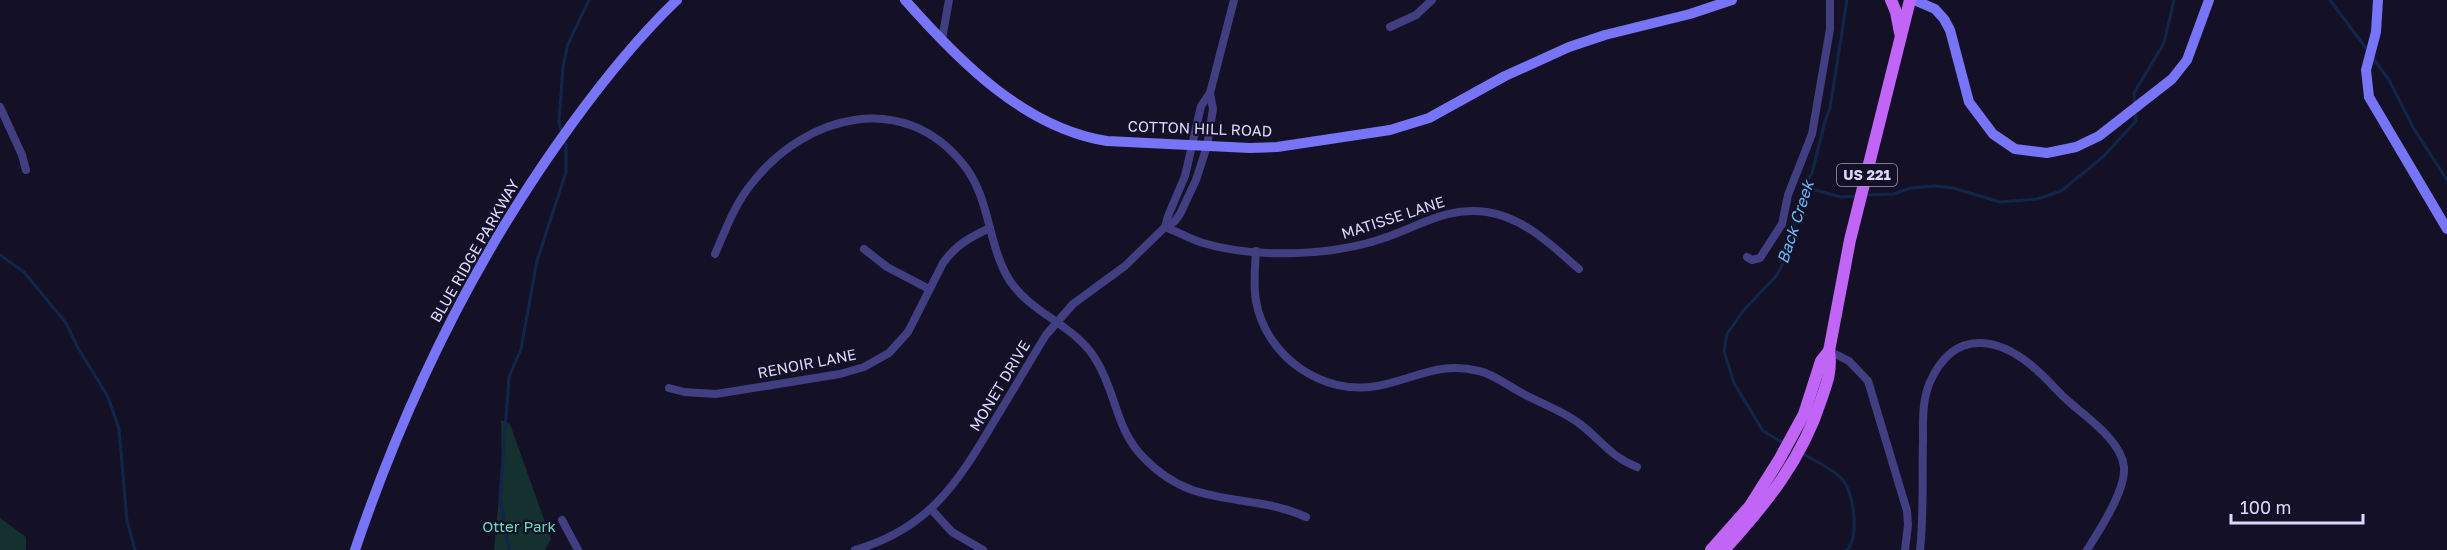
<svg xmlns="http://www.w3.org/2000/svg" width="2447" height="550" font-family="'Golos Text',sans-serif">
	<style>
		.green { fill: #14302f }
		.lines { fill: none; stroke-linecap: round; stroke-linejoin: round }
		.stream { stroke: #11264a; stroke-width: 3 }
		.street { stroke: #413e82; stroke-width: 8 }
		.secondary { stroke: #7874f8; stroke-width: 10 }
		.primary { stroke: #c165f7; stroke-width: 12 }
		.labels { text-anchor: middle; stroke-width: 4.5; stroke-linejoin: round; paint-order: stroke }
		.shield { fill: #141126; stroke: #a09cbc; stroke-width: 1.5 }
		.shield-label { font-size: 14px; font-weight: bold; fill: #dcd8fd }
		.street-label { font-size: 15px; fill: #dcd8fd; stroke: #141126 }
		.park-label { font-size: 15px; fill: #67dabe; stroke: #141126 }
		.water-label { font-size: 16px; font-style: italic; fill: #6bb6f7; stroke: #141126 }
	</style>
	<rect width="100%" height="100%" fill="#141126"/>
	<g class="green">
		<path d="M501 420 510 424 551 539 545 550H494L502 465Z"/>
		<path d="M0 518 26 537V550H0Z"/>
	</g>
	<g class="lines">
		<g class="stream">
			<path d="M2330 0 2368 51"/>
			<path d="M2372 57 2389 80 2414 129 2447 180"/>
			<path d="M2135 106 2134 93 2164 43 2174 0"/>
			<path d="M561 130 559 122 563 66 568 44 589 0"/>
			<path d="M1808 188 1841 197 1857 196"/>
			<path d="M1864 195 1894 194 1911 188 1935 186 1953 188 2000 202 2037 199 2061 191 2104 156 2136 121 2135 112"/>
			<path d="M0 255 24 272 66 323 78 348 108 397 119 429 127 521 135 550"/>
			<path d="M1785 444 1763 431 1734 383 1724 351 1727 334 1743 311 1776 276 1785 260 1796 216 1807 188V181L1812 173 1825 121 1830 108 1847 0"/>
			<path d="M1801 453C1814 460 1831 468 1841 478 1854 490 1860 537 1847 550"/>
			<path d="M509 550 500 498 509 377 521 349 537 261 566 172V144"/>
		</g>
		<g class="street">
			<path d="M1390 27 1416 15 1432 0"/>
			<path d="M942 39 949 0"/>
			<path d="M0 107 22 155 26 170"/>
			<path d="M1165 227C1178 232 1190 239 1203 243 1257 259 1335 256 1387 237 1421 225 1449 206 1487 212 1525 218 1551 245 1579 269"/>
			<path d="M1165 227 1168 216 1185 176 1201 106 1210 93 1234 0"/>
			<path d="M864 249 887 267 929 289"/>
			<path d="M1256 251C1255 268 1253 285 1256 301 1266 357 1323 396 1377 386 1415 379 1438 361 1479 371 1493 374 1507 385 1520 392 1539 403 1562 410 1580 424 1601 440 1611 457 1637 467"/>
			<path d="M715 254C726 229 735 203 753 182 806 115 903 89 963 164 991 198 987 245 1010 281 1032 314 1075 325 1096 360 1116 392 1116 430 1143 457 1195 512 1246 490 1306 517"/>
			<path d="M1747 257 1752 260 1760 258 1782 224 1788 195 1812 134 1830 29V0"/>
			<path d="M1829 351 1849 361 1868 381 1907 511 1908 525 1905 550"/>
			<path d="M669 388 684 392 716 394 840 374 864 367 889 353 908 332 943 263C956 245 970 237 990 228"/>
			<path d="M931 509 952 532 983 550"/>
			<path d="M562 520 578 550"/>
			<path d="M855 550C928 529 957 484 993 423 1011 394 1028 364 1046 335L1073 304 1125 266 1165 227 1174 222 1180 214 1196 180 1207 146 1213 109 1210 93"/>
			<path d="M1920 550C1924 514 1922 477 1923 440 1923 421 1922 400 1930 382 1955 326 2002 337 2040 373 2049 381 2057 391 2066 399 2085 417 2121 439 2124 467 2126 490 2099 531 2087 550"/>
		</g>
		<g class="secondary">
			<path d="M905 0C958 60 1024 128 1107 141L1250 148 1277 147 1390 130 1429 118 1505 76 1569 47 1605 35 1690 14 1732 0"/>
			<path d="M1914 0 1935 9 1944 19 1950 30 1969 102 1993 134 2015 149 2047 153 2076 147 2099 136 2172 79 2187 60 2209 0"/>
			<path d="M2378 0 2376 32 2366 70 2369 97 2447 229"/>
			<path d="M355 550C406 399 477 254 571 125 603 81 637 38 677 0"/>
		</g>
		<g class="primary">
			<path d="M1891 0 1896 12 1900 33"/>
			<path d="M1711 550 1750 506 1779 460 1804 414 1821 361 1829 351"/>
			<path d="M1724 550C1765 505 1802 460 1821 400 1827 383 1832 370 1829 351L1850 240 1910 0"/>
		</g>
	</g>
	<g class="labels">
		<rect class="shield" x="1837" y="164" width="60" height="22" rx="4.5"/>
		<g class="shield-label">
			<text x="1867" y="180">US 221</text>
		</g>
		<g class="street-label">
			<text transform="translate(1200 129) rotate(2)" y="5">COTTON HILL ROAD</text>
			<text transform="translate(1393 218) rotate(-18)" y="5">MATISSE LANE</text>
			<text transform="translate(475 251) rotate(-60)" y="5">BLUE RIDGE PARKWAY</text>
			<text transform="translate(807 364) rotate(-11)" y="5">RENOIR LANE</text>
			<text transform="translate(1000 386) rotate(-59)" y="5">MONET DRIVE</text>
		</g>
		<g class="park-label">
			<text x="519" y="532">Otter Park</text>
		</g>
		<g class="water-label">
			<text transform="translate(1795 222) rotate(-72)" y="6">Back Creek</text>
		</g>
	</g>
	<path d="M2231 514v9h132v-9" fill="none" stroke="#dcd8fd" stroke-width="3"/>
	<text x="2240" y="514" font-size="18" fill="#dcd8fd" stroke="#141126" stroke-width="4.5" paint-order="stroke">100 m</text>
</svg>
